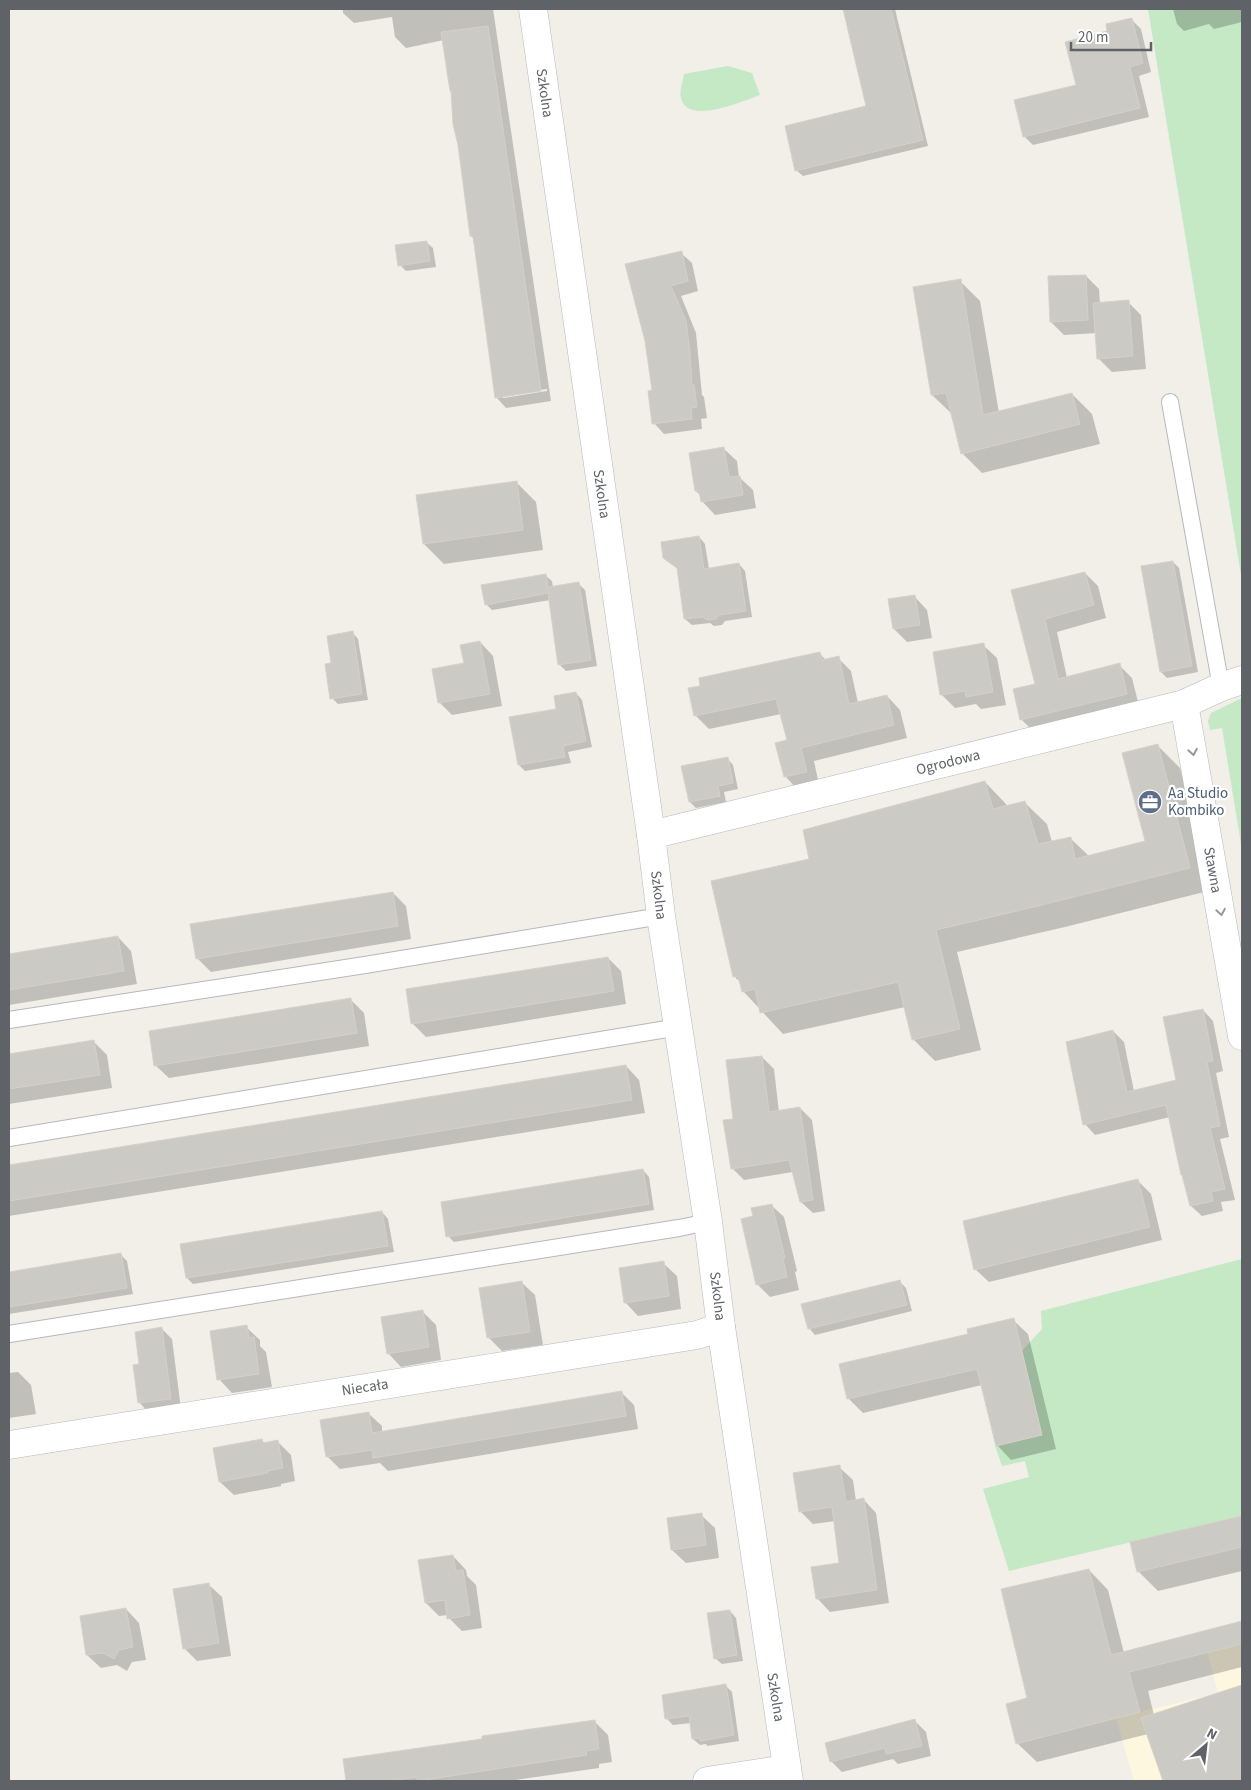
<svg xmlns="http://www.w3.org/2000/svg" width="1251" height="1790" font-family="'Source Sans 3',sans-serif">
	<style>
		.commercial { fill: #fef7e0 }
		.green { fill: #c5e8c5 }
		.shadow { fill: #0003; fill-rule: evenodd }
		.building { fill: #cccac5; stroke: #d6d1c6 }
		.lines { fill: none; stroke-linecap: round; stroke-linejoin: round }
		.service-casing { stroke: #b5b8bc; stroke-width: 18 }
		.minor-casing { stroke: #b5b8bc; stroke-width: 29 }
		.tertiary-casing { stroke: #b5b8bc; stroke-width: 29 }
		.service { stroke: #fff; stroke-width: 16 }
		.minor { stroke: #fff; stroke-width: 28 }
		.tertiary { stroke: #fff; stroke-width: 28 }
		.oneway { stroke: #979a9d }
		.labels { text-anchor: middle; stroke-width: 4.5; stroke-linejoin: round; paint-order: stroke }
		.street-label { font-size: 15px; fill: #5f6368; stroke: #fff }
		.service-label { font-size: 15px; fill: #4e5e75; stroke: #fff; text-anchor: start }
	</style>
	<rect width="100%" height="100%" fill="#f1efe8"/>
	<path class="commercial" d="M1242 1644V1781H1134L1116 1718 1218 1693 1207 1652Z"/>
	<g class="green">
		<path d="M1148 9H1242V581Z"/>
		<path d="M728 66 752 73 760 95C743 101 687 126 681 98 679 91 683 81 684 74Z"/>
		<path d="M1242 698V850L1222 728 1210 730 1208 721 1211 713Z"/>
		<path d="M1242 1259V1516L1009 1571 983 1489 1029 1477 1025 1461 1002 1466 995 1446 1042 1435 1022 1351 1042 1329 1041 1311Z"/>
	</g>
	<g class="shadow">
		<path d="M343 9H493L551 401 506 408 496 397 474 239 471 236 444 40 406 48 395 37 392 17 354 23 343 13ZM547 389V391L503 398V395Z"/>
		<path d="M844 9H895L928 146 803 176 796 170 868 107Z"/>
		<path d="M1173 9H1242V22L1214 29 1209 24 1184 31 1177 24Z"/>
		<path d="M1132 20 1141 29 1151 72 1139 76 1149 117 1033 145 1024 136 1077 86 1109 32Z"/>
		<path d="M426 242 433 248 436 267 406 271 400 265Z"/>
		<path d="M681 253 692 263 698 291 681 296 696 333 702 395 704 397 707 418 701 419 702 429 664 434 654 423 653 391 646 340Z"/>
		<path d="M1086 276 1099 289 1100 304 1128 302 1141 315 1146 369 1112 372 1099 359 1097 333 1064 335 1051 322Z"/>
		<path d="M960 281 980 301 999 413 1072 394 1092 414 1100 444 982 473 962 453 952 414 932 395Z"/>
		<path d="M723 448 737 461 739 477 753 490 756 508 715 515 702 501 701 496 696 491Z"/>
		<path d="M516 482 536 502 543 550 444 564 424 544 418 496Z"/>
		<path d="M699 537 705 544 709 569 739 564 745 571 752 617 725 621 722 625 714 626 710 623 692 625 685 619 678 569 671 564Z"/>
		<path d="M1173 562 1179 568 1198 672 1167 678 1161 672 1142 567Z"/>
		<path d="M1085 573 1098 586 1106 618 1057 632 1067 678 1119 665 1132 678 1139 706 1034 732 1021 719 1037 685 1013 590Z"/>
		<path d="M545 575 552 581 553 588 579 584 585 590 597 666 566 671 560 665 550 600 492 610 486 604Z"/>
		<path d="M914 596 927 610 932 638 907 642 894 629Z"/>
		<path d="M352 632 358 639 368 700 338 704 332 698 333 664Z"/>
		<path d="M480 642 493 656 502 706 452 715 439 702Z"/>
		<path d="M983 645 997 658 1006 705 981 709 976 704 955 708 941 694Z"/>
		<path d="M820 654 826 660 838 658 851 671 858 703 887 696 900 710 907 738 814 761 819 785 798 790 785 776 789 741 781 714 709 729 695 715Z"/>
		<path d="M576 693 582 700 592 747 568 752 571 763 525 771 519 765 557 710Z"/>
		<path d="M1158 746 1180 768 1212 890 1065 927 957 952 981 1050 935 1061 913 1039 905 1007 783 1034 743 991 741 983 734 976 811 860 985 782 1006 804 1007 807 1025 803 1047 824 1052 842 1070 838 1089 856 1146 842Z"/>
		<path d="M727 758 733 765 738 789 724 792 726 802 696 808 690 802Z"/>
		<path d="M393 893 406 906 411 939 211 972 197 958Z"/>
		<path d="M118 937 131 951 137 984 9 1005V955Z"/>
		<path d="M608 958 621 971 626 1004 426 1037 413 1024 407 990Z"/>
		<path d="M351 1000 364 1013 369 1046 169 1078 155 1065Z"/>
		<path d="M1203 1010 1213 1021 1223 1071 1216 1073 1229 1137 1220 1139 1235 1200 1221 1202 1223 1211 1202 1216 1191 1206 1170 1117 1095 1135 1085 1124 1113 1031 1124 1042 1134 1091 1177 1081Z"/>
		<path d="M93 1041 107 1055 112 1088 9 1104V1055Z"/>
		<path d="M762 1057 774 1069 779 1112 800 1108 812 1120 825 1211 813 1213 801 1202 793 1172 744 1180 732 1168 734 1120Z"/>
		<path d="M626 1066 639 1080 645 1113 9 1216V1167Z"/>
		<path d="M643 1170 649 1177 654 1210 454 1242 448 1236Z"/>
		<path d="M1138 1181 1151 1194 1162 1240 989 1282 975 1269Z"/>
		<path d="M771 1205 784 1217 797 1271 795 1272 799 1290 770 1297 757 1284 755 1217Z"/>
		<path d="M382 1212 388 1219 394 1252 193 1284 187 1278 182 1245Z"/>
		<path d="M121 1255 127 1261 133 1294 9 1314V1273Z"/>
		<path d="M663 1263 677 1276 681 1309 638 1316 625 1302Z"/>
		<path d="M521 1282 535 1295 543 1345 502 1351 489 1338 481 1289Z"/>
		<path d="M900 1282 906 1288 912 1311 815 1335 809 1328Z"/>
		<path d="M422 1311 436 1325 441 1360 401 1367 388 1353Z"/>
		<path d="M1013 1320 1028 1334 1056 1449 1011 1460 997 1445 982 1385 863 1413 848 1398 970 1335Z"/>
		<path d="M246 1327 260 1340V1346L266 1352 272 1387 232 1393 219 1379Z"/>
		<path d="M162 1329 172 1339 181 1409 149 1413 139 1402Z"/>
		<path d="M18 1372 31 1385 36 1414 9 1418V1373Z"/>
		<path d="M621 1392 634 1405 638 1429 388 1471 380 1463 340 1469 327 1456 368 1413 382 1426V1432Z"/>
		<path d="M262 1440 265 1444 277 1441 291 1455 295 1481 281 1484V1486L234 1495 220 1482 214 1449Z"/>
		<path d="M839 1467 853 1480 856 1501 863 1499 876 1513 889 1603 830 1612 817 1598 841 1564 835 1521 813 1524 800 1511Z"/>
		<path d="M701 1515 715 1528 719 1558 686 1563 672 1550Z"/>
		<path d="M1242 1517V1571L1158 1591 1138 1571 1131 1543Z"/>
		<path d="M453 1556 466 1570 467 1576 476 1585 482 1628 462 1631 449 1618 448 1615 439 1616 426 1603Z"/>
		<path d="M1089 1570 1108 1590 1124 1653 1242 1622V1667L1148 1691 1154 1715 1242 1686V1781H1164L1148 1734 1037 1762 1017 1743 1029 1698Z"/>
		<path d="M208 1584 222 1597 231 1656 197 1661 184 1648Z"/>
		<path d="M126 1609 139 1623 146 1660 132 1662 127 1671 117 1665 101 1668 87 1655Z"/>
		<path d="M730 1611 736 1618 743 1661 722 1664 715 1658Z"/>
		<path d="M725 1685 732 1692 739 1741 707 1746 706 1744 700 1745 693 1739 691 1723 673 1725 667 1719Z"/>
		<path d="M915 1721 926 1732 931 1756 898 1764 893 1759 842 1772 831 1761Z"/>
		<path d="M595 1722 608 1735 612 1762 599 1764V1768L508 1781H347L344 1760Z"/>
	</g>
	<g class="building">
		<path d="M843 9H891L923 140 795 171 785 126 866 106Z"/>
		<path d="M1132 18 1143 63 1130 67 1140 108 1023 137 1014 100 1076 85 1065 42 1107 31 1106 24Z"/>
		<path d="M488 26 541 391 495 398 473 236H470L458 145 453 124 451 91H450L441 32Z"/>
		<path d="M427 241 430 261 398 266 395 245Z"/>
		<path d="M682 251 688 281 671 286 686 321 690 353 692 385H694L697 407 691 408 692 419 652 424 648 391 652 390 645 341 625 264Z"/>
		<path d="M1086 275 1088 320 1050 322 1048 276Z"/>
		<path d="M961 279 983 415 1072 393 1080 424 961 454 946 393 931 395 913 287Z"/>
		<path d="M1129 300 1133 356 1097 359 1093 303Z"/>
		<path d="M724 447 729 477 740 476 743 495 701 502 699 491H695L689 453Z"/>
		<path d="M517 481 523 530 423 544 416 495Z"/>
		<path d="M699 536 704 569 739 563 746 611 719 615 716 619 707 620 703 617 684 619 677 568 663 558 661 542Z"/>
		<path d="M1173 561 1192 666 1160 672 1141 566Z"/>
		<path d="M1085 572 1094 605 1045 619 1058 679 1120 663 1127 694 1020 720 1013 689 1035 684 1011 590Z"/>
		<path d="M546 574 548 587 579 582 591 660 558 665 548 593 485 605 481 585Z"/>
		<path d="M915 595 920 625 893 629 888 599Z"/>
		<path d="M353 631 362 694 330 699 325 664 331 663 327 636Z"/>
		<path d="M480 641 490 694 438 703 432 669 464 663 460 645Z"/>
		<path d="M984 643 993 692 966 697 965 691 940 695 933 652Z"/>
		<path d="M820 652 822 660 839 656 849 704 887 695 894 725 801 748 807 772 784 777 775 743 787 740 776 699 694 716 688 688 700 686 699 678Z"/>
		<path d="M576 692 586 741 563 746 565 757 518 765 509 717 556 709 554 696Z"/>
		<path d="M1158 744 1190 868 1042 905 936 930 960 1029 912 1040 898 982 760 1013 755 989 742 992 738 976 733 977 711 881 809 859 803 830 985 781 993 809 1025 801 1038 844 1071 837 1075 859 1145 841 1122 753Z"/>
		<path d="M728 757 733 783 718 786 720 796 689 802 681 766Z"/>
		<path d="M393 892 398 926 196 959 190 924Z"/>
		<path d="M118 936 124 971 9 990V954Z"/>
		<path d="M608 957 614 991 411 1024 406 989Z"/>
		<path d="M351 998 357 1033 154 1066 149 1031Z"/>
		<path d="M1203 1009 1213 1061 1207 1062 1220 1126 1210 1128 1225 1189 1211 1192 1213 1201 1190 1206 1182 1175H1181L1166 1105 1083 1125 1066 1042 1113 1030 1127 1092 1176 1080 1163 1017Z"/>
		<path d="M94 1040 100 1075 9 1089V1054Z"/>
		<path d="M762 1056 769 1112 800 1107 813 1200 800 1202 789 1160 731 1169 723 1120 733 1119 726 1060Z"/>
		<path d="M626 1065 632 1100 9 1201V1165Z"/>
		<path d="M643 1169 649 1204 446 1237 441 1202Z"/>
		<path d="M1138 1179 1150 1227 974 1270 963 1221Z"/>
		<path d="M772 1204 785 1258 783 1259 787 1277 756 1285 741 1219 753 1216 751 1208Z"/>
		<path d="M382 1211 388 1246 186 1278 180 1244Z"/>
		<path d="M121 1253 127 1288 9 1307V1272Z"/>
		<path d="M664 1261 669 1296 624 1303 619 1268Z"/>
		<path d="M900 1280 907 1305 808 1329 801 1304Z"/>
		<path d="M522 1281 530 1332 487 1338 479 1288Z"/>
		<path d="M423 1310 429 1347 387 1354 381 1317Z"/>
		<path d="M1014 1318 1042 1435 996 1446 977 1369 847 1399 839 1364 968 1334 967 1329Z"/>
		<path d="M247 1325 249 1338 254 1337 259 1374 217 1380 210 1331Z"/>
		<path d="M162 1327 171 1399 138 1403 133 1365 139 1364 135 1332Z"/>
		<path d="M622 1391 626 1416 373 1458 372 1450 326 1457 320 1420 369 1412 372 1433Z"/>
		<path d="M262 1439 263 1443 278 1440 283 1468 268 1471V1473L219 1482 213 1448Z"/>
		<path d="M840 1465 846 1502 864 1498 877 1590 816 1599 811 1567 839 1563 832 1507 799 1512 793 1473Z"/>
		<path d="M702 1513 706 1545 671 1550 667 1518Z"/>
		<path d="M1242 1516V1547L1137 1572 1130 1542Z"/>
		<path d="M453 1555 456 1571 463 1570 470 1615 447 1619 445 1600 425 1603 418 1560Z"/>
		<path d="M1089 1569 1111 1655 1242 1621V1644L1129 1672 1140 1712 1016 1744 1006 1704 1027 1698 1001 1589Z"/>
		<path d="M209 1583 219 1643 183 1649 173 1589Z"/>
		<path d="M126 1608 133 1647 119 1650 114 1659 103 1653 86 1655 80 1616Z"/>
		<path d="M730 1610 737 1655 714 1659 707 1613Z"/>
		<path d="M726 1684 734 1735 700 1741V1738L692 1739 689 1716 665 1719 662 1695Z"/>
		<path d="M1242 1685V1781H1163L1141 1718Z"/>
		<path d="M915 1719 922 1746 886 1754 885 1748 830 1762 825 1743Z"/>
		<path d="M595 1720 599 1749 586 1751 587 1755 418 1781 417 1777 389 1781H346L343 1759 482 1739V1736Z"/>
	</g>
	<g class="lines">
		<g class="service-casing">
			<g id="service">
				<path d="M1170 402 1221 687"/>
				<path d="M9 1020 365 965 661 916"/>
				<path d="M9 1138 679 1027"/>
				<path d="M9 1334 679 1228 708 1222"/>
			</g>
		</g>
		<g class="minor-casing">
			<g id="minor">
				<path d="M1184 704 1242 1036"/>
				<path d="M651 835 1184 704 1221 687 1242 680"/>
				<path d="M9 1445 697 1335 721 1327"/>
				<path d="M707 1781 787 1769"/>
			</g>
		</g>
		<g class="tertiary-casing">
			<path id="tertiary" d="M533 9 651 835 661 916 708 1222 721 1327 789 1781"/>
		</g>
		<use href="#service" class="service"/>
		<use href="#minor" class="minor"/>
		<use href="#tertiary" class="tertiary"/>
	</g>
	<defs><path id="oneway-chevron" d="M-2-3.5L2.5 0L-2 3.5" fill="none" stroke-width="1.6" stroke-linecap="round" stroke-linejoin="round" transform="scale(1.25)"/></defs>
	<g class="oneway">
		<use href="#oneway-chevron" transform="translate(1193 752) rotate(80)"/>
		<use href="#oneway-chevron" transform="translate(1221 912) rotate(80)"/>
	</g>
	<defs>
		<g id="office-disc" transform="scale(1.25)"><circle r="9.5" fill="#5c6f8a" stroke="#fff"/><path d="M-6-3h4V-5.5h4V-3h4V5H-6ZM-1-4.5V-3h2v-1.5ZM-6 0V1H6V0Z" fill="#fff"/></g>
	</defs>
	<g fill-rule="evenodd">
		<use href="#office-disc" x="1150" y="802"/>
	</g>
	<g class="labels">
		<g class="street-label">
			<text transform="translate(545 93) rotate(82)" y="5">Szkolna</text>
			<text transform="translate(602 494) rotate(82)" y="5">Szkolna</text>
			<text transform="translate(948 762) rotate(-14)" y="5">Ogrodowa</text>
			<text transform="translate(1213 870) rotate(80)" y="5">Stawna</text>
			<text transform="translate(659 895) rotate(83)" y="5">Szkolna</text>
			<text transform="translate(718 1296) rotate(83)" y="5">Szkolna</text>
			<text transform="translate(365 1387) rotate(-9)" y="5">Niecała</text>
			<text transform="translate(776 1697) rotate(81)" y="5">Szkolna</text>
		</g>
		<g class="service-label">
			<text x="1168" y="798">Aa Studio<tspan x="1168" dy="17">Kombiko</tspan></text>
		</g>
	</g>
	<rect width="1251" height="1790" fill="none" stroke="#5f6368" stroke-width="20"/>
	<g transform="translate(1206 1745) rotate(28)" stroke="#ffffff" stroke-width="4" paint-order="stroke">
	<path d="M0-4L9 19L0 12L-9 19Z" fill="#5f6368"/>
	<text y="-8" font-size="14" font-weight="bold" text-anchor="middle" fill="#5f6368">N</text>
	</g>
	<path d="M1071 42v8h80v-8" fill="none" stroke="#5f6368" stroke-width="2.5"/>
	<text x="1078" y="42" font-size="15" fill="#5f6368" stroke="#ffffff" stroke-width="4" paint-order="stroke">20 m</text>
</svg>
